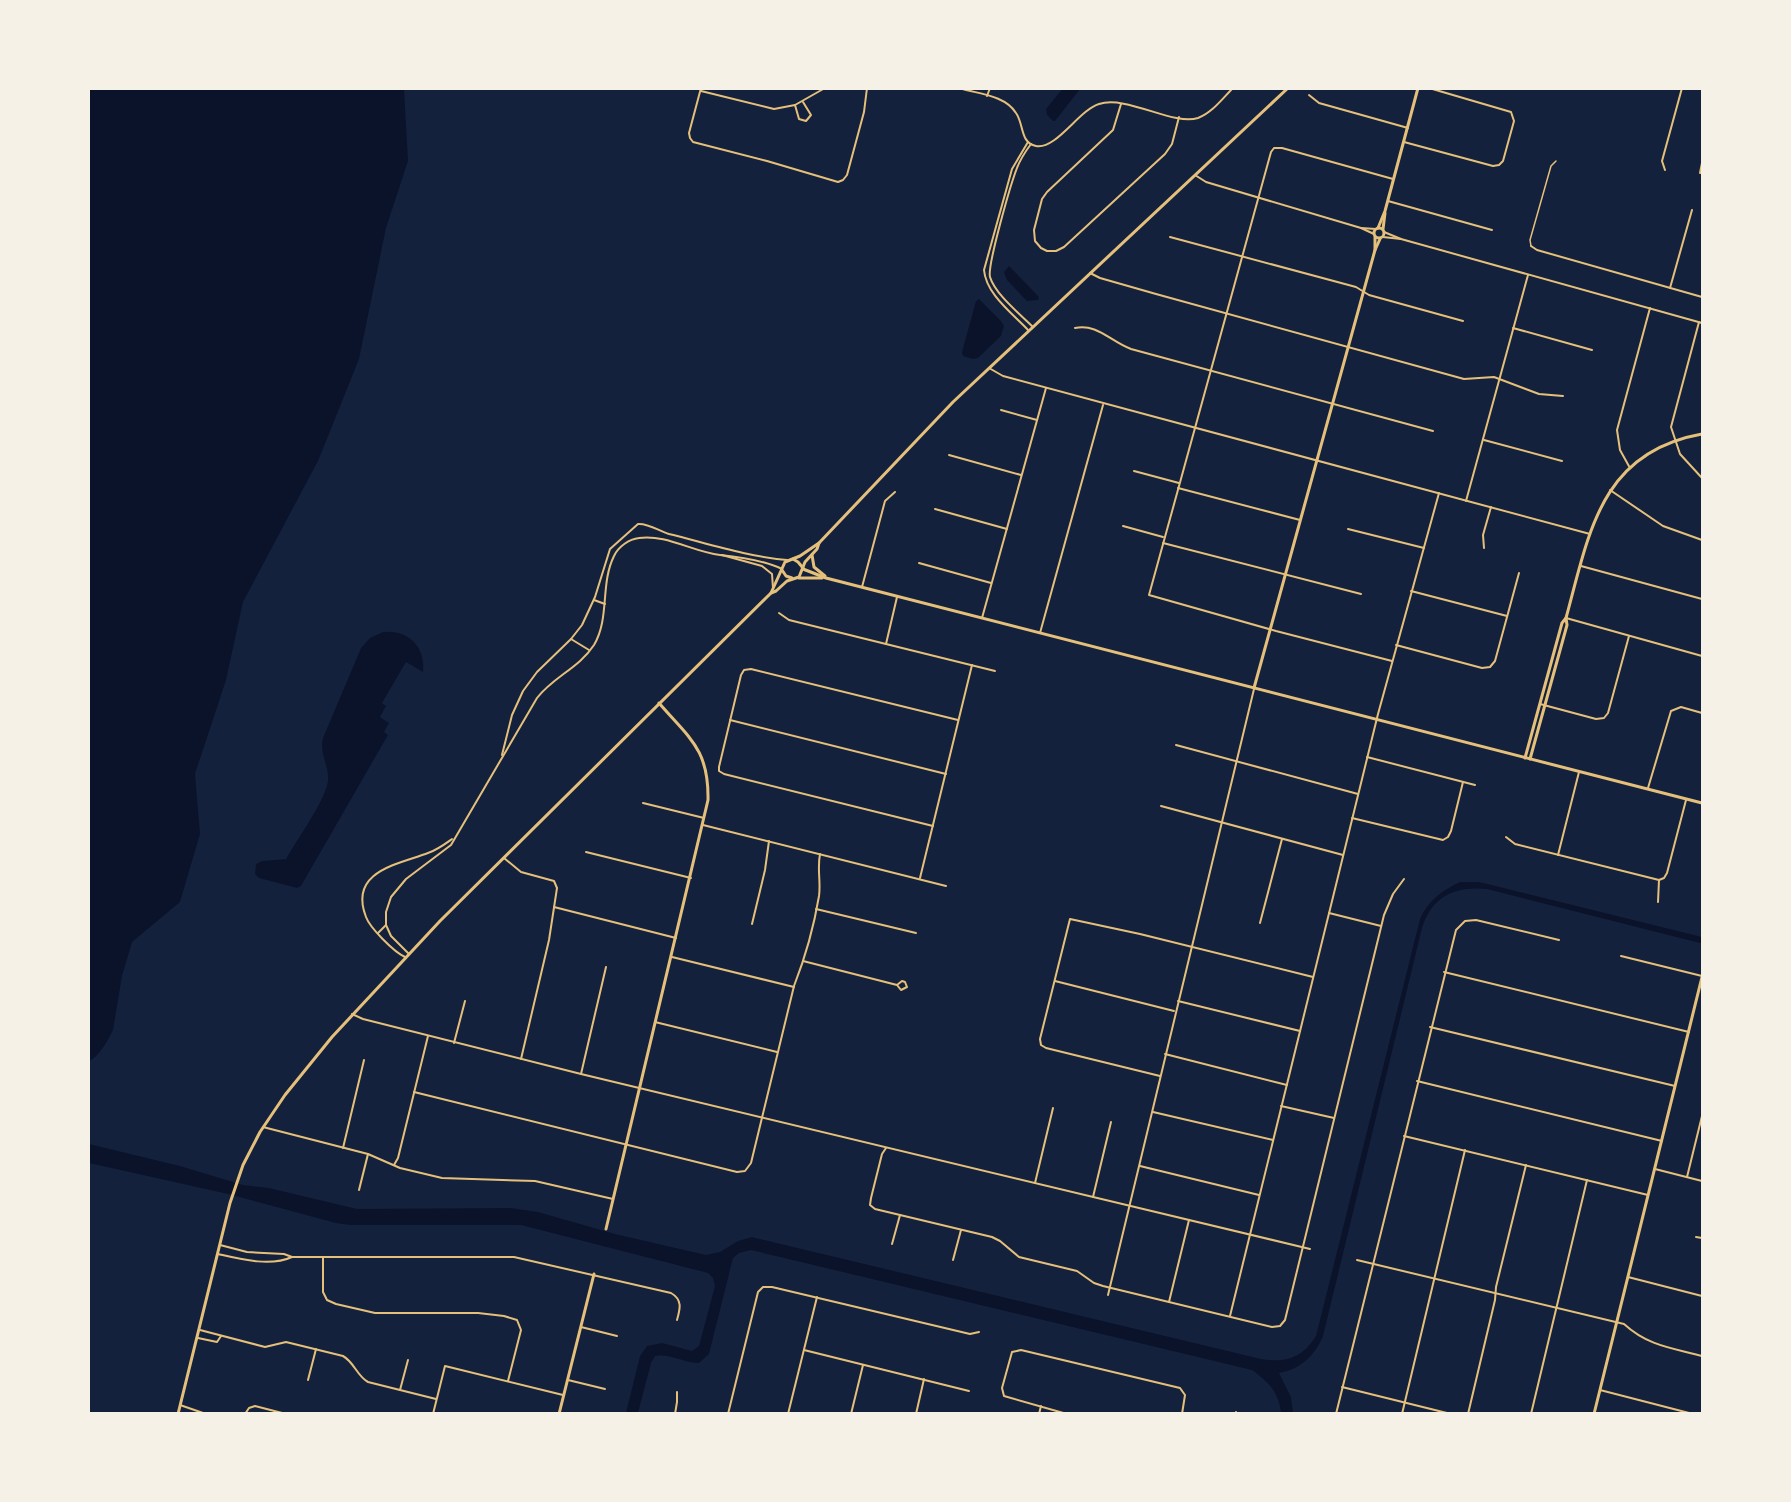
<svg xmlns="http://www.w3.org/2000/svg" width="1791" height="1502" font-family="Overpass,sans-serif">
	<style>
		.water { fill: #0b132b }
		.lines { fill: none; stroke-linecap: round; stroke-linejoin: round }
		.service { stroke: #e5c07b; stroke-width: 1.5 }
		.minor { stroke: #e5c07b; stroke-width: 2 }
		.tertiary { stroke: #e5c07b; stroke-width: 3 }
		.secondary { stroke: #e5c07b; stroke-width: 3 }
	</style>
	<rect width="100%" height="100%" fill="#14213d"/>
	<g class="water">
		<path d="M89 88 404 89 408 161 386 228 359 359 318 461 243 602 226 680 195 774 200 834 180 902 132 942 122 976 113 1030C109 1039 98 1058 89 1061Z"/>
		<path d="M1063 88 1080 89 1055 121H1053L1047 115 1046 109Z"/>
		<path d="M1009 266 1039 297 1038 300 1027 301 1007 280 1004 272Z"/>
		<path d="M979 299 1001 321 1004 326 1001 336 978 358 973 359 963 356 962 352 976 301Z"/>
		<path d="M383 632C408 629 426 647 423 672L406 662 382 703 386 706 380 717 389 723 384 732 388 735 301 886 297 888 259 878 255 874 256 864 262 861 286 859C296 841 327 798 328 780 329 765 319 754 323 738L361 648 370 638Z"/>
		<path d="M1460 882H1479L1702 937V942L1700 943 1487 889C1455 886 1432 896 1422 928L1323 1336C1315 1356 1299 1370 1279 1373L1291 1397 1293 1413H1281C1279 1393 1269 1382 1252 1370L751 1250 739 1253 733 1258 709 1354 699 1363C685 1363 669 1353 655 1356L651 1363 638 1413H626L640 1356 647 1346 662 1343 692 1351 699 1346 715 1286 713 1278 708 1273 521 1225H350L336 1223 228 1194 89 1163V1144L180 1166 243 1185 269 1188 357 1209 511 1208 538 1212 615 1234 706 1255 720 1252 738 1241 752 1237 1261 1359C1286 1363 1302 1358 1316 1336L1420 919C1428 901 1442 890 1460 882Z"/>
	</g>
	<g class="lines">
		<path class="service" d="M1531 246 1530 240 1551 166 1556 161"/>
		<g class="minor">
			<path d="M701 88 689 133 690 138 693 142 767 161 838 182 843 180 847 175 864 112 867 88"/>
			<path d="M959 88C978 94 1005 95 1016 113 1024 124 1020 143 1036 146 1056 150 1079 110 1099 104 1127 95 1173 126 1198 118 1212 113 1223 98 1233 88"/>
			<path d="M701 91 774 109 795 105 825 88"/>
			<path d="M1309 95 1319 103 1408 128"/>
			<path d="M987 96 990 88"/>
			<path d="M1121 104 1113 130 1047 192 1042 199 1034 230 1035 241 1041 248 1047 251H1056L1064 247 1165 154 1172 144 1179 117"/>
			<path d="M795 105 799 119 806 121 811 115 803 102"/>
			<path d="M1028 142 1012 169 984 270C986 294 1012 313 1028 330"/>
			<path d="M1404 142 1493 166 1499 165 1503 161 1514 121 1511 112 1429 88"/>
			<path d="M1031 144C1025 152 1020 160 1017 168 1011 183 987 266 990 277 995 294 1020 314 1033 327"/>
			<path d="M1702 163 1700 173H1702"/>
			<path d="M1665 170 1662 161 1682 88"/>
			<path d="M1195 175 1206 182 1361 228 1374 234"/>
			<path d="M1388 201 1492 230"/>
			<path d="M1361 228 1376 229"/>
			<path d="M1384 232 1401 239"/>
			<path d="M1170 237 1356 287 1369 295 1463 321"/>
			<path d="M1383 237 1401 239 1702 323"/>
			<path d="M1531 246 1537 250 1702 297"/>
			<path d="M1090 273 1100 278 1156 294 1464 379 1494 377 1539 394 1563 396"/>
			<path d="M1670 288 1692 210"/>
			<path d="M1699 322 1671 427 1680 454 1702 478"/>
			<path d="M1075 328C1097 323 1111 342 1131 349L1433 431"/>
			<path d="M1513 328 1592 350"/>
			<path d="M989 368 1003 376 1590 534"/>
			<path d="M1001 410 1037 420"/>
			<path d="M1484 440 1562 461"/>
			<path d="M949 455 1021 475"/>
			<path d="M1630 468 1620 450 1617 430 1650 308"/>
			<path d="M1134 471 1179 483"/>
			<path d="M1178 488 1300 520"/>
			<path d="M1610 490 1663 526 1702 540"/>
			<path d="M1466 501 1528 275"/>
			<path d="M935 509 1007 529"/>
			<path d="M1123 526 1163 537"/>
			<path d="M1348 529 1424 548"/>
			<path d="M1163 543 1361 594"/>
			<path d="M1484 548 1483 535 1491 507"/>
			<path d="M722 555 762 566 772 574 773 588"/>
			<path d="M919 563 991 583"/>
			<path d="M1581 566 1702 599"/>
			<path d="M862 587 885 501 895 492"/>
			<path d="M1411 591 1507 616"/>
			<path d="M594 600 605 604"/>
			<path d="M779 613 789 620 995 671"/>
			<path d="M982 618 1046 388"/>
			<path d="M1566 618 1702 656"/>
			<path d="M1040 633 1103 405"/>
			<path d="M571 639 589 650"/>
			<path d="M886 644 897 597"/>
			<path d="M1396 645 1482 668 1490 667 1495 661 1519 573"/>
			<path d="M1392 661 1276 631 1149 595 1271 152 1274 148H1282L1393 179"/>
			<path d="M1540 704 1596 719 1604 718 1608 713 1629 636"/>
			<path d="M730 720 946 774"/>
			<path d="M1176 745 1358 794"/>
			<path d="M502 755 512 715 523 691 537 672 571 639 582 625 595 597 610 549 638 524C648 523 659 531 669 534 706 543 749 557 787 560"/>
			<path d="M1367 757 1475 785"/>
			<path d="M1648 788 1671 711 1681 707 1702 713"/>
			<path d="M643 803 704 818"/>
			<path d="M1161 806 1343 855"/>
			<path d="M1352 818 1443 840 1448 837 1451 831 1463 782"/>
			<path d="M703 825 946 886"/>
			<path d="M933 826 724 774 719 771V767L741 675 744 670 751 669 958 720"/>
			<path d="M1506 837 1515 844 1659 880"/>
			<path d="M586 852 691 878"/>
			<path d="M1558 855 1579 772"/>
			<path d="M504 858 521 872 554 881 557 888 549 940 521 1059"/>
			<path d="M920 878 972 665"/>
			<path d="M1659 880 1664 878 1667 873 1686 800"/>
			<path d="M1658 902 1659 880"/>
			<path d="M554 907 676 938"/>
			<path d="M816 909 916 933"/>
			<path d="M1329 913 1381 926"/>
			<path d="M1260 923 1282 839"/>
			<path d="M752 924 765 870 769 841"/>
			<path d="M378 933 386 925"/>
			<path d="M408 953 391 936 386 925V912L391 897 406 879 451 845 537 698C553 677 579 668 594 645 610 618 600 584 614 556 618 547 629 539 639 538 666 534 693 552 720 555 740 557 764 560 782 569"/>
			<path d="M1621 956 1702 976"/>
			<path d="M405 957C394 952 370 928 366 917 348 871 399 864 428 853 437 850 445 844 452 839"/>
			<path d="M672 957 794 987"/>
			<path d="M803 961 897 985 901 990 907 987 905 982 902 981 897 985"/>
			<path d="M1444 972 1689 1032"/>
			<path d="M1055 981 1174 1011"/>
			<path d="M1178 1001 1300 1031"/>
			<path d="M352 1014 363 1019 581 1074 1310 1249"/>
			<path d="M655 1022 777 1052"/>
			<path d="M1430 1027 1675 1086"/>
			<path d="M454 1043 465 1001"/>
			<path d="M1165 1054 1287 1085"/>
			<path d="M581 1074 606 967"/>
			<path d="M1160 1076 1046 1048 1041 1045 1040 1039 1070 919 1140 934 1313 977"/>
			<path d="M1417 1081 1662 1141"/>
			<path d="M414 1092 737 1172 745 1171 751 1163 794 986C805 958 814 926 819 896 821 882 817 869 820 854"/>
			<path d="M1281 1106 1334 1118"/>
			<path d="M1153 1112 1273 1140"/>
			<path d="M263 1127 368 1154 400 1168 442 1178 535 1181 613 1199"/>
			<path d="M1404 1136 1648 1195"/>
			<path d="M343 1148 364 1060"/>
			<path d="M886 1148 882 1154 871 1198 870 1205 875 1209 992 1237 1000 1241 1019 1257 1077 1271 1094 1283 1103 1286 1272 1327 1280 1326 1285 1320 1384 915 1393 894 1404 879"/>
			<path d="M394 1165 398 1158 428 1036"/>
			<path d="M1140 1166 1259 1195"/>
			<path d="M1655 1169 1702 1181"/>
			<path d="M1687 1177 1702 1116"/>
			<path d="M1035 1183 1053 1108"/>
			<path d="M359 1190 368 1154"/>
			<path d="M1093 1197 1111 1122"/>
			<path d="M1696 1237 1702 1238"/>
			<path d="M892 1244 900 1215"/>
			<path d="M220 1245 247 1252 284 1254 292 1257H514L671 1293C683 1300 680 1309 677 1320"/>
			<path d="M218 1254C240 1259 270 1267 292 1257"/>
			<path d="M323 1257V1292L327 1300 336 1304 375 1313H478L504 1316 517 1320 521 1330 508 1381"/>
			<path d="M953 1260 961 1230"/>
			<path d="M1357 1260 1624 1324C1648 1346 1672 1348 1702 1356"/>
			<path d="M1628 1277 1702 1296"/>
			<path d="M1108 1295 1254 689"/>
			<path d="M1169 1302 1189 1220"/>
			<path d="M1230 1316 1378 714 1439 493"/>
			<path d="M581 1327 617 1336"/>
			<path d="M200 1330 265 1347 286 1342 343 1356C354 1362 357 1376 368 1382L436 1399"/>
			<path d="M198 1338 217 1342 221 1336"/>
			<path d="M804 1350 969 1391"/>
			<path d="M308 1380 316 1349"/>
			<path d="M568 1380 605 1389"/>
			<path d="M1342 1387 1451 1414"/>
			<path d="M400 1390 408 1360"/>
			<path d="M1600 1390 1693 1414"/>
			<path d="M180 1405 206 1414"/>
			<path d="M1236 1412V1414"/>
			<path d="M245 1414 249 1408 255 1406 286 1414"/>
			<path d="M433 1414 445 1366 563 1395"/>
			<path d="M675 1414 677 1402V1392"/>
			<path d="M728 1414 758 1292 763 1287H772L970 1334 979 1332"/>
			<path d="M788 1414 817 1297"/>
			<path d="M851 1414 863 1365"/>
			<path d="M916 1414 924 1379"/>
			<path d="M1039 1414 1041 1406"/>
			<path d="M1067 1414 1004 1396 1002 1388 1012 1352 1021 1350 1180 1388 1185 1395 1182 1414"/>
			<path d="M1336 1414 1456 930 1465 921 1476 920 1559 940"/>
			<path d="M1402 1414 1465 1150"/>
			<path d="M1468 1414 1495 1300 1496 1287 1526 1165"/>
			<path d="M1531 1414 1587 1180"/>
		</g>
		<g class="tertiary">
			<circle cx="1379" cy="233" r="5"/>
			<path d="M1378 228 1385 211 1418 88"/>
			<path d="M1383 229 1385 213"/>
			<path d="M1375 250 1380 239"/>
			<path d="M1254 688 1375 250V236"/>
			<path d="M1525 758 1562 623 1566 618"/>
			<path d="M1530 759 1567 625 1566 618C1589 534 1600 452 1702 434"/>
			<path d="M606 1229 708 800C709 749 689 738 659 703"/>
			<path d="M559 1414 594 1274"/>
			<path d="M1594 1414 1702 977"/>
		</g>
		<g class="secondary">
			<path d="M812 555 814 567 825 576"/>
			<path d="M793 559 798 562 803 568"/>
			<path d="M803 569 826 578 1702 803"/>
			<path d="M782 570 786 576 792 578"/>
			<path d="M799 578H822"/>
			<path d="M771 593 785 562 800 556 819 543"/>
			<path d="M178 1414 230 1203 243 1165 260 1132 285 1095 332 1037 440 921 771 593 776 591 787 581 799 577 805 562 817 549 819 543 953 402 1288 88"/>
		</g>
	</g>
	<rect width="1791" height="1502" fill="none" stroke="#f6f1e7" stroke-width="180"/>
</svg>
